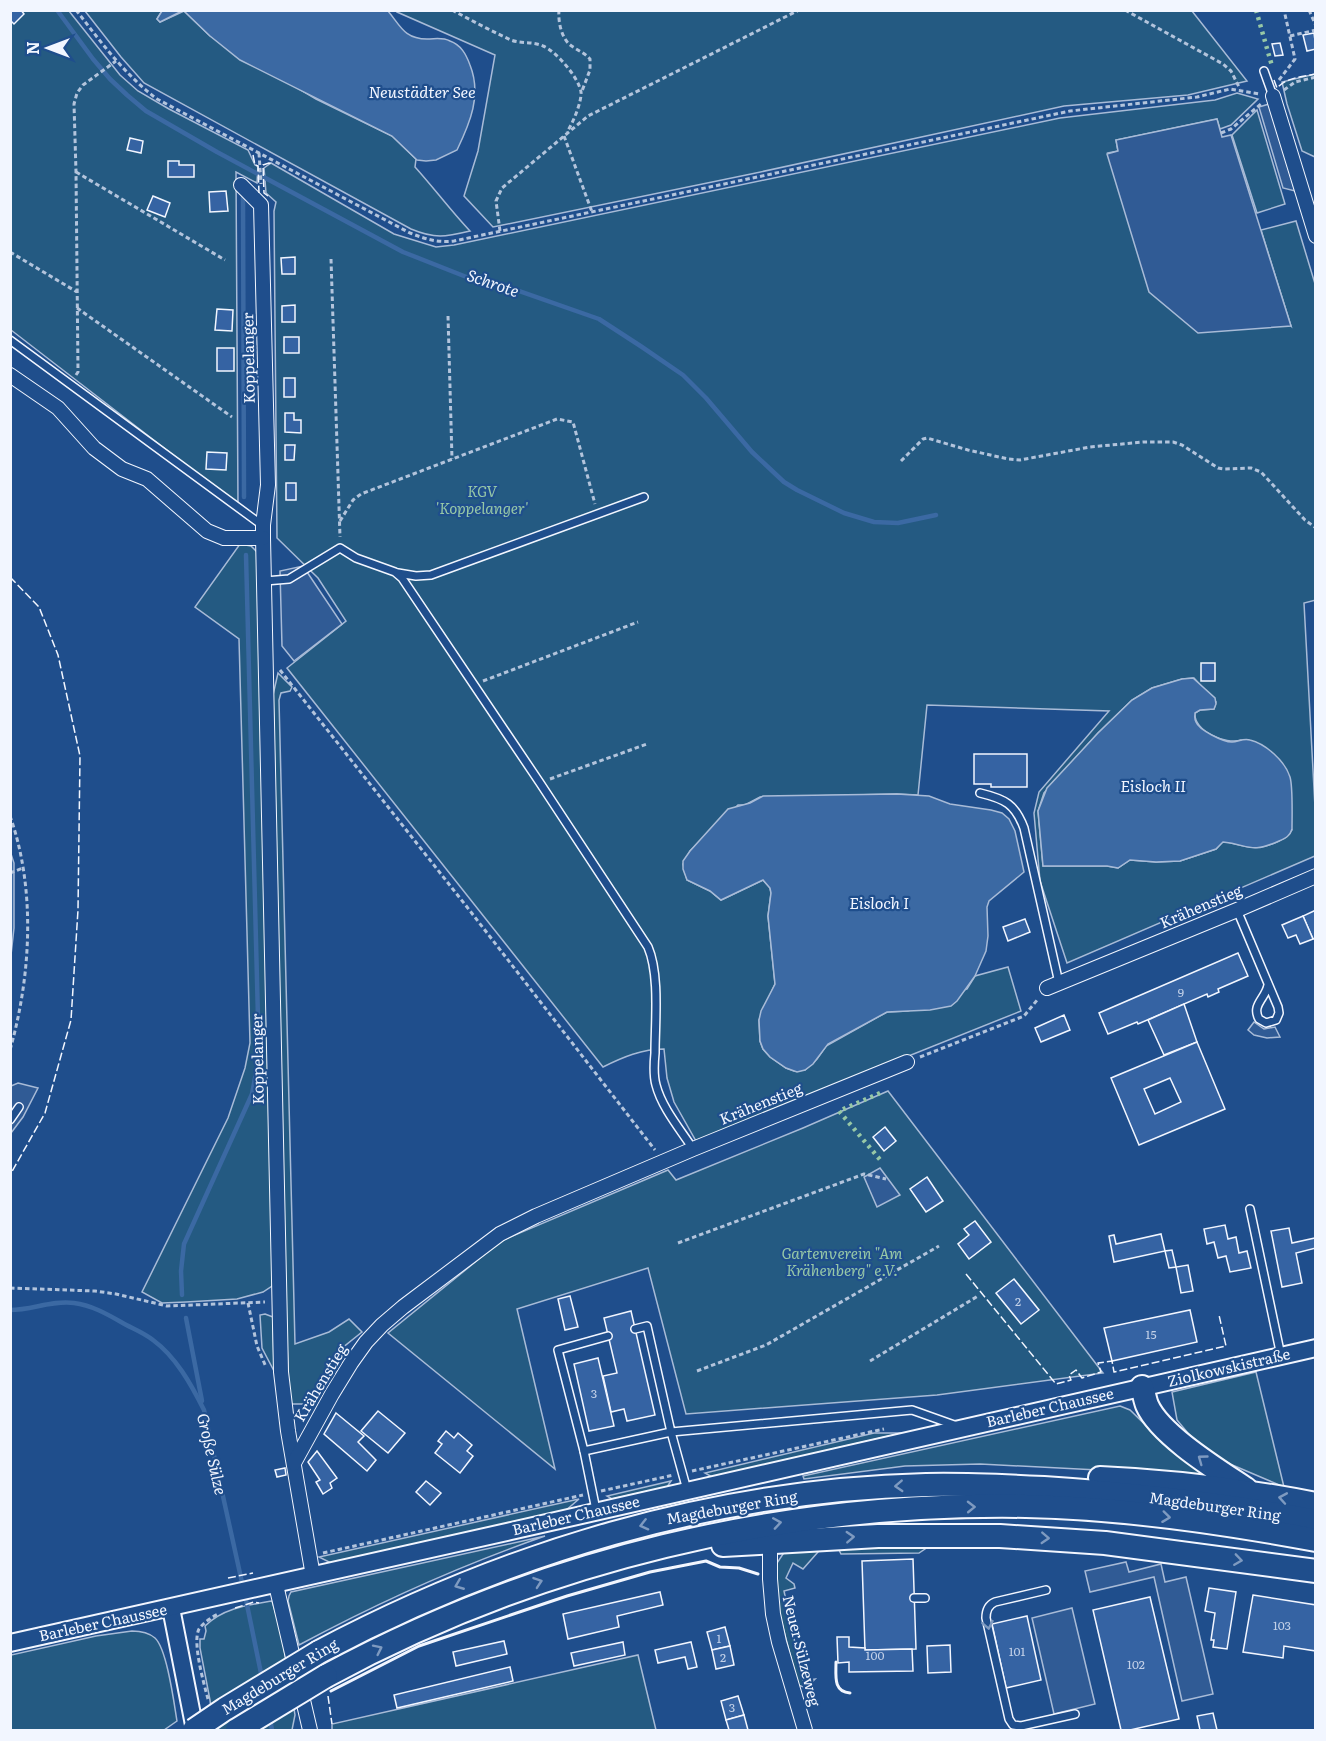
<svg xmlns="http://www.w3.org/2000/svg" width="1326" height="1741" font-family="Literata,serif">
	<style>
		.green { fill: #245a82; stroke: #a8bbd7; stroke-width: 1.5; fill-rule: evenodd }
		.parking { fill: #305b95; stroke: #a8bbd7; stroke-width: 1.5 }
		.water { fill: #3b69a3; stroke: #a8bbd7; stroke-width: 1.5 }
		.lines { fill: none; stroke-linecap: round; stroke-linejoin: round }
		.stream { stroke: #3b69a3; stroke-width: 4.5 }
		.building { fill: #3563a3; stroke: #f2f6ff; stroke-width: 1.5; fill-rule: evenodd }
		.service-casing { stroke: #f2f6ff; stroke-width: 10 }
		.minor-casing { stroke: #f2f6ff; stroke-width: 16 }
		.tertiary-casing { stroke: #f2f6ff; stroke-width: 20 }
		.trunk-casing { stroke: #f2f6ff; stroke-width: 26 }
		.path { stroke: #b3c4dc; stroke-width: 3; stroke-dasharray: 4.5 3; stroke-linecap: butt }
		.service { stroke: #1f4e8c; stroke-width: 7 }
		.minor { stroke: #1f4e8c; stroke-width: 14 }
		.tertiary { stroke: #1f4e8c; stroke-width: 16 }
		.trunk { stroke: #1f4e8c; stroke-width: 22 }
		.trunk-bridge-casing { stroke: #f2f6ff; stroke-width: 26; stroke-linecap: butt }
		.trunk-bridge { stroke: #1f4e8c; stroke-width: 22 }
		.hedge { stroke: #97c8a6; stroke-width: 4.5; stroke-dasharray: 3 4.5; stroke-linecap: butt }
		.fence { stroke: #f2f6ff; stroke-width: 1.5; stroke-dasharray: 8 3; stroke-linecap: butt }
		.wall { stroke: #f2f6ff; stroke-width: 3 }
		.oneway { stroke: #7e9ac0 }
		.labels { text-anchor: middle; stroke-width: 4.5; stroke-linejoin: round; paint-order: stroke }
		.number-label { font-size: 12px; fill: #c3d1e8 }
		.street-label { font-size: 15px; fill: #f2f6ff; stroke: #1f4e8c }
		.park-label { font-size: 15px; font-style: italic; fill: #97c8a6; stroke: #1f4e8c }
		.water-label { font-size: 16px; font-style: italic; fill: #f2f6ff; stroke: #1f4e8c }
	</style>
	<rect width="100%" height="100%" fill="#1f4e8c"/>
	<g class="green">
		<path d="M10 11H69L120 75 138 91 169 109 248 150 255 165 258 166 257 183 236 172 238 505 11 330Z"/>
		<path d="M85 11H162L157 19 160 22 184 11 210 36 316 99 392 136 416 159 415 167C434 188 451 211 470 231 445 237 435 239 411 229L144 83 121 57Z"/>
		<path d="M396 11H1192L1247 81 1188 95 1064 106 751 174 493 227 464 196 478 151 495 55 397 12Z"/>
		<path d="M1315 74H1316L1315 157 1302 151 1287 104 1282 82Z"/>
		<path d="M1237 93 1258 99 1231 125 1220 129 1217 119 1116 140 1118 151 1108 153 1291 326 1261 230 1296 221 1316 287V600L1304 603 1315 807V856L1067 963 1040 881 1034 813 1039 792 1109 711 927 705 918 795 897 794 760 797 745 805H738L690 851 683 864 687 880 710 891 721 900 763 880 770 888 771 893 768 916 775 984 759 1020 760 1041 763 1049 770 1057 786 1068 794 1071 805 1070 817 1059 826 1046 887 1012 908 1011 967 989 975 976 1008 967 1021 1011 696 1141 674 1102 667 1078 664 1049C642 1049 623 1057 603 1067L287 668 346 621 318 578 277 538 274 211 276 202 266 193 264 168 271 163 394 234 436 247 454 245 1060 118 1215 100ZM1194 678 1216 702 1214 709 1200 710 1195 713C1193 731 1226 745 1241 740L1292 830C1288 837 1284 839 1277 842 1254 852 1246 846 1223 841L1216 849 1180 861 1156 862 1130 860 1118 868 1107 866H1043L1038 811 1044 793 1098 733 1132 700 1152 688 1182 679Z"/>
		<path d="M1257 110 1285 204 1257 213 1232 135Z"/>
		<path d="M240 544 251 546 258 553 275 1274 272 1286 263 1292 237 1299 186 1302 162 1303 142 1292 228 1118 245 1068 250 1043 239 639 195 607Z"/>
		<path d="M278 673 292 687 290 691 281 693 279 700 295 1344 329 1332 349 1319 362 1332 341 1349 339 1366 306 1404H292L289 1398C280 1164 279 930 273 695Z"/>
		<path d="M888 1091 1103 1373 937 1395 686 1414 648 1268 517 1309 555 1469 388 1333 501 1241 668 1170 676 1180 803 1128Z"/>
		<path d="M265 1314 273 1317 274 1371 262 1348 260 1315Z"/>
		<path d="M1256 1372 1284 1487 1230 1464 1197 1444 1177 1420 1172 1392Z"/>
		<path d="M1120 1406 1130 1410 1168 1447 1216 1480 1117 1471 980 1464 905 1466 804 1479 803 1476Z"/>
		<path d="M874 1433H902L712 1477 705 1473Z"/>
		<path d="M671 1481 667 1487 612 1499 607 1496Z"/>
		<path d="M579 1499 565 1511 331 1563 319 1557Z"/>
		<path d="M545 1536C459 1566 379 1602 299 1645L288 1601 289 1596 291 1592Z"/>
		<path d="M919 1544 925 1549 919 1553 841 1554 839 1550 845 1546Z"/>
		<path d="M813 1547 818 1552 803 1569 793 1563 786 1578 794 1584 795 1588 784 1591 803 1681 815 1679 806 1688 798 1685 779 1612 774 1573 777 1563 785 1551Z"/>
		<path d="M272 1601 281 1631 295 1715 292 1730H213L210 1700 200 1648V1639H204L206 1631 205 1626C223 1608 248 1605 272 1601Z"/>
		<path d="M132 1631C141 1631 148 1632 155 1638 167 1649 174 1703 177 1721L164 1730H11V1655L96 1636Z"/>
		<path d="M638 1655 656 1730H332V1724Z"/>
	</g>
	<g class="parking">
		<path d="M1269 104 1295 191 1283 188 1259 107Z"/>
		<path d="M1217 119 1222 137 1231 135 1291 326 1198 333 1149 292 1107 154 1118 151 1116 140Z"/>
		<path d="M303 566 342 624 294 661 282 646 280 571Z"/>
		<path d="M1254 1022 1264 1029 1275 1027 1280 1037 1267 1038 1254 1035 1248 1030Z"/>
		<path d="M18 1083 38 1088 23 1117 11 1133V1086Z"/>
		<path d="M880 1168 900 1195 877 1207 864 1177Z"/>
		<path d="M1126 1562 1129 1572 1161 1564 1165 1582 1186 1577 1213 1694 1182 1701 1154 1577 1090 1592 1085 1571Z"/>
		<path d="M1072 1608 1095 1704 1054 1714 1032 1618Z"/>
	</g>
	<g class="water">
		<path d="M162 11V10L182 11 160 22 157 19Z"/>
		<path d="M184 11H388C400 25 404 39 427 39 436 39 442 37 450 41 461 45 466 54 470 65 482 95 470 123 457 150L436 160 426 161 417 160 392 136 240 60 210 36Z"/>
		<path d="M1193 678 1215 698 1216 704 1214 709 1200 710 1195 713C1195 717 1194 718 1196 722 1199 730 1223 742 1232 742 1238 742 1243 738 1250 740 1266 744 1285 761 1290 777 1293 787 1292 816 1292 829 1290 836 1286 838 1279 841 1250 854 1250 845 1223 842L1216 849 1180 861 1156 862 1130 860 1118 868 1107 866H1043L1038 811 1047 788 1098 733 1132 700 1152 688 1182 679Z"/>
		<path d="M897 794 929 796 950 804 991 810 1002 813 1009 819 1015 831 1024 872 989 901 987 907 988 936 986 951 975 976 957 1001 951 1006 930 1010 887 1012 828 1044 813 1064 805 1070 797 1072 786 1068 770 1057 763 1049 760 1041 759 1020 761 1011 775 984 768 916 771 893 770 888 763 880 721 900 710 891 687 880 683 869V861L690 851 728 809 750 803 763 796Z"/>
		<path d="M11 854 14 863V928L11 955Z"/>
	</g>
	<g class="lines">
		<g class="stream">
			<path d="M57 10 93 59 110 79 127 95 146 111 217 152 403 252 469 278 508 287 599 319 642 347 683 375 706 398 752 452 784 482 797 490 844 513 874 522 898 523 936 515"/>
			<path d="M243 197 244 497"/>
			<path d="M182 1295 181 1271 184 1244 252 1094 259 1057 246 555"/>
			<path d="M10 1310C32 1310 52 1300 74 1303 91 1305 107 1314 121 1322 131 1328 143 1332 153 1340 176 1357 191 1384 204 1410L243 1587"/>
			<path d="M186 1318 202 1401"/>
			<path d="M245 1595 262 1678"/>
			<path d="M270 1718 272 1730"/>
		</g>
	</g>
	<g class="building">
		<path d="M10 10H21L24 14 14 24 10 20Z"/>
		<path d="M1314 33 1316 49 1307 51 1303 35Z"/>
		<path d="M1280 43 1283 55 1275 56 1272 44Z"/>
		<path d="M130 138 143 141 141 153 127 150Z"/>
		<path d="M168 161H179V165H194V177H168Z"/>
		<path d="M226 191 228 211 210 212 209 192Z"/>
		<path d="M153 196 170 203 165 217 147 210Z"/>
		<path d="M295 257V274H282L281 258Z"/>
		<path d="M295 305V322H282V306Z"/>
		<path d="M217 309 233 310 232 331 215 330Z"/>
		<rect x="284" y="337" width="15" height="16"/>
		<rect x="217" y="348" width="17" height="23"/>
		<rect x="284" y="378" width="11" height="19"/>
		<path d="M285 413H294V420H301V433L285 432Z"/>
		<path d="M285 445H295L294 460H285Z"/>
		<path d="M207 452 227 453 226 470 206 469Z"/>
		<rect x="286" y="483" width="10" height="17"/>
		<rect x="1201" y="663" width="14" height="18"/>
		<path d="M974 754H1027V787H991V784H974Z"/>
		<path d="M1316 910V937L1313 939 1303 916Z"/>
		<path d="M1303 916 1313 939 1300 944 1296 935 1288 938 1282 925Z"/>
		<path d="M1025 919 1030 932 1008 941 1003 927Z"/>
		<path d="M1238 953 1248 976 1218 989 1219 992 1208 997 1207 994 1138 1024 1137 1022 1108 1034 1099 1013Z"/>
		<path d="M1184 1004 1197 1042 1164 1055 1148 1020Z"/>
		<path d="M1064 1015 1070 1030 1041 1042 1035 1028Z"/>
		<path d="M1197 1042 1225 1109 1139 1145 1111 1078ZM1170 1078 1181 1102 1155 1114 1144 1089Z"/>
		<path d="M885 1127 896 1141 884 1151 873 1137Z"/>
		<path d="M927 1177 943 1201 926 1212 910 1189Z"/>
		<path d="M975 1221 991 1242 969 1259 958 1244 969 1235 964 1229Z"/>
		<path d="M1225 1225 1228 1239 1236 1237 1239 1253 1247 1251 1251 1268 1230 1272 1226 1256 1218 1258 1214 1242 1207 1244 1204 1229Z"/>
		<path d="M1289 1228 1292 1243 1315 1238 1316 1248 1296 1253 1302 1283 1282 1287 1271 1231Z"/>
		<path d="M1161 1234 1165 1251 1114 1262 1109 1236 1114 1235 1116 1244Z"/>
		<path d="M1172 1250 1176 1267 1169 1268 1165 1251Z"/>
		<path d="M1188 1265 1193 1291 1181 1293 1176 1267Z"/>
		<path d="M1014 1279 1039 1310 1021 1324 996 1293Z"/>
		<path d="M570 1296 578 1327 565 1330 558 1299Z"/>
		<path d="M1190 1310 1197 1342 1112 1361 1104 1328Z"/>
		<path d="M631 1311 655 1415 627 1421 624 1409 611 1412 603 1376 617 1373 604 1318Z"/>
		<path d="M598 1358 614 1426 589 1431 574 1364Z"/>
		<path d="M378 1411 405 1433 388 1453 361 1431Z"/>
		<path d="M336 1413 364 1436 358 1442 376 1460 367 1471 324 1434Z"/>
		<path d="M446 1431 454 1438 458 1433 472 1445 467 1451 473 1456 460 1473 435 1453 442 1444 438 1441Z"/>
		<path d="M317 1451 337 1478 330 1483 332 1488 323 1494 316 1482 320 1480 308 1462Z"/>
		<path d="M285 1468 286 1475 277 1477 275 1470Z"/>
		<path d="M426 1481 441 1493 430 1505 416 1492Z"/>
		<path d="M913 1559 916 1649 865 1650 862 1561Z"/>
		<path d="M1209 1588 1236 1592 1227 1649 1213 1647 1214 1640H1211L1215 1613 1205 1611Z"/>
		<path d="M660 1592 663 1605 617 1616 619 1627 568 1639 563 1614Z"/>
		<path d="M1253 1595 1316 1605V1651L1284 1646 1283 1658 1243 1652Z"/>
		<path d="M1150 1597 1179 1719 1130 1730H1121L1093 1610Z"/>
		<path d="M1027 1616 1041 1680 1006 1688 992 1624Z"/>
		<path d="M725 1627 730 1646 712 1650 707 1632Z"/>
		<path d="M837 1637H849V1647L865 1648V1650L912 1649 913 1671 849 1672V1662L838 1663Z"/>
		<path d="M504 1641 507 1654 456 1666 453 1652Z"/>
		<path d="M623 1642 625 1655 574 1666 571 1653Z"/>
		<path d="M691 1642 697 1667 688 1669 685 1657 658 1663 655 1650Z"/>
		<path d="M950 1645 951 1672 928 1673 927 1646Z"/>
		<path d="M730 1646 734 1665 716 1669 712 1650Z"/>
		<path d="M510 1667 513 1681 397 1708 394 1695Z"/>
		<path d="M738 1696 744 1715 726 1720 721 1701Z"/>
		<path d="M1213 1713 1217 1730H1200L1197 1716Z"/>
		<path d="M744 1715 748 1730H729L726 1720Z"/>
	</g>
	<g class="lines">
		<g class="service-casing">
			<g id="service">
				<path d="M1264 71 1273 96"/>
				<path d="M10 340 262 525"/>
				<path d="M398 573 416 576 431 575 644 497"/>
				<path d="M265 581 289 579 340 548 356 558 395 572 402 578 540 783 648 947C660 975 655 1022 655 1053 654 1063 653 1074 656 1085 662 1108 680 1129 693 1149"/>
				<path d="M980 793C1005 799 1015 804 1024 828L1059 983"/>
				<path d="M1237 910 1278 1007 1279 1013 1276 1020 1266 1023 1259 1019C1251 1005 1266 998 1268 985"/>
				<path d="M10 1120 19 1107"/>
				<path d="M1250 1209 1281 1356"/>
				<path d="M635 1329 647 1326 671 1432 912 1410 957 1426"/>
				<path d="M608 1336 558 1350 584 1451 671 1432 687 1490"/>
				<path d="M584 1451 596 1510"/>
				<path d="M1046 1590 995 1602C988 1605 986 1611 986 1618L1009 1719 1013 1725 1021 1726 1075 1714"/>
				<path d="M914 1598H925"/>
			</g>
		</g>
		<g class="minor-casing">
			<g id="minor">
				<path d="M1273 96 1316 236"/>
				<path d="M241 185 261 205 268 485 263 525V538L281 1372 288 1431 313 1576"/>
				<path d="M10 375 58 408 94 448 122 469 147 479 207 531 224 538H263"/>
				<path d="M1047 988 1237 910 1316 876"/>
				<path d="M294 1463 332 1394 351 1363 366 1342 382 1325 403 1307 500 1234 536 1216 693 1149 907 1062"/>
				<path d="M770 1542V1579L773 1614 779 1642 805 1730"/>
				<path d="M276 1585 310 1730"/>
			</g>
		</g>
		<g class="tertiary-casing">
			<g id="tertiary">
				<path d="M171 1608 195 1730"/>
				<path d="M10 1643C446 1547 880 1447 1316 1348"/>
			</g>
		</g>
		<g class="trunk-casing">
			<g id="trunk">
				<path d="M1142 1387C1144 1393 1145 1400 1147 1405 1160 1435 1219 1471 1246 1489"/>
				<path d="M1100 1478C1172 1481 1244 1490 1316 1504"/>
				<path d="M723 1545 878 1536H1000L1105 1543 1316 1571"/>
				<path d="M319 1652C506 1553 713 1490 926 1485 965 1484 1005 1486 1044 1488 1135 1494 1226 1504 1316 1521"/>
				<path d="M326 1676C540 1560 782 1502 1026 1506 1123 1508 1220 1522 1316 1540"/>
			</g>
		</g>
		<g class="path">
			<path d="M76 10C101 42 124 74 157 99L410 233C425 239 438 243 454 241L1070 111 1197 97 1230 89 1259 94"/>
			<path d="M452 10C471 20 491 31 511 40 521 44 532 41 543 46 556 51 579 78 581 92 582 101 573 123 567 132"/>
			<path d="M559 10C558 21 561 36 569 44 576 50 584 52 590 59V70L582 91"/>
			<path d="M1125 10 1223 64 1231 71 1240 89"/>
			<path d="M1309 10 1316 26"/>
			<path d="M1290 36 1316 30"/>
			<path d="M1279 80 1295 59 1284 10"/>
			<path d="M1284 90 1295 82 1316 77"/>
			<path d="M1221 133 1231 129 1261 104"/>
			<path d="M564 136 592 212"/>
			<path d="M259 153 261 184"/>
			<path d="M76 172 225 260"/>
			<path d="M500 231 496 201 502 188 588 116 799 10"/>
			<path d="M10 252 77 292"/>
			<path d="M331 259 340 537"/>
			<path d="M77 308 232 417"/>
			<path d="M448 316 452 459"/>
			<path d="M76 375 78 372 76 172 74 104 77 93 83 85 116 61"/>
			<path d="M901 461 923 439 927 438 968 450 1008 459 1020 460 1090 447 1143 442H1173L1182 445 1218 468 1224 469 1251 468 1261 472 1305 520 1316 528"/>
			<path d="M340 521 353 500 361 494 557 419 573 422 595 504"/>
			<path d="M280 670 467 907 655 1150"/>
			<path d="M483 681 638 622"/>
			<path d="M550 779 647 744"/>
			<path d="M10 816C36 889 31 976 10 1050"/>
			<path d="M10 873 23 868"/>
			<path d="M920 1057 1024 1016 1038 999"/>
			<path d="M678 1243 864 1174 886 1179"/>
			<path d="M10 1288 95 1291 116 1294 167 1306 265 1302"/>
			<path d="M248 1303 257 1346 266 1367"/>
			<path d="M870 1361 978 1296"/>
			<path d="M697 1371 766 1345 939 1246"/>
			<path d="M692 1471 884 1429"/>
			<path d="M601 1491 674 1475"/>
			<path d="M323 1553 583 1495"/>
			<path d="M208 1699C204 1684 192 1642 199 1629 203 1623 212 1617 218 1614"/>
		</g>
		<use href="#service" class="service"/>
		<use href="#minor" class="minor"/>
		<use href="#tertiary" class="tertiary"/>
		<use href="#trunk" class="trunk"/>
		<g class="trunk-bridge-casing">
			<g id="trunk-bridge">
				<path d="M194 1730 225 1709 319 1652"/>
				<path d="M237 1730 326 1676"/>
			</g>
		</g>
		<use href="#trunk-bridge" class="trunk-bridge"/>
		<g class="hedge">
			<path d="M1256 10 1272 66"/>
			<path d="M880 1093 839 1111 882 1162"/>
		</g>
		<g class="fence">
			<path d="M1274 80 1277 88C1287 77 1302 77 1316 74"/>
			<path d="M253 155 255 165 258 166 259 193"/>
			<path d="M268 196 264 193 263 165 269 163 272 164"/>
			<path d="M10 577 39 607 58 655 80 756 78 910 71 1020 45 1113 10 1175"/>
			<path d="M966 1274 1056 1384 1071 1380 1069 1375 1076 1370 1082 1378 1101 1372 1098 1363 1112 1361 1114 1372 1226 1346 1219 1315"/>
			<path d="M228 1578 253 1573"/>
			<path d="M235 1608 254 1602 259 1603"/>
			<path d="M328 1696 332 1724"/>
		</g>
		<g class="wall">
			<path d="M836 1662C836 1676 833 1692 850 1693"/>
			<path d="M331 1691 419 1646 567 1596 650 1572 706 1561 720 1567 739 1568 758 1574"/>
		</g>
	</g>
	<defs><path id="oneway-chevron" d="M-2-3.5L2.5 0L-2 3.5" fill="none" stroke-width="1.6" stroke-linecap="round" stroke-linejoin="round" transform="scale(1.5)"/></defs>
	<g class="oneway">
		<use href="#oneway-chevron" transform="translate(1202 1459) rotate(-144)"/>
		<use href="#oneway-chevron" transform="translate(899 1486) rotate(177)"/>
		<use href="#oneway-chevron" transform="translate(1283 1498) rotate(-170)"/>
		<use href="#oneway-chevron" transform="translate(971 1507) rotate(-1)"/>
		<use href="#oneway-chevron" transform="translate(1166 1517) rotate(7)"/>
		<use href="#oneway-chevron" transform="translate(777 1523) rotate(-9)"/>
		<use href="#oneway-chevron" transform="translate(644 1525) rotate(166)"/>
		<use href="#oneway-chevron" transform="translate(850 1537) rotate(-3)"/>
		<use href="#oneway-chevron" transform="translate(1045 1538) rotate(3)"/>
		<use href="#oneway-chevron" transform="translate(1238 1560) rotate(8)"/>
		<use href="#oneway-chevron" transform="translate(538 1582) rotate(-19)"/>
		<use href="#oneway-chevron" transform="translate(459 1585) rotate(158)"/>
		<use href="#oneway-chevron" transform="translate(988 1625) rotate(79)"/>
		<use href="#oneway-chevron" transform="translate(378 1649) rotate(-26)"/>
	</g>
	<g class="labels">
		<g class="number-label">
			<text x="1181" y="997">9</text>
			<text x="1018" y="1306">2</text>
			<text x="1151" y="1339">15</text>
			<text x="594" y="1398">3</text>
			<text x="1282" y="1630">103</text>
			<text x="719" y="1643">1</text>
			<text x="1017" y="1656">101</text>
			<text x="875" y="1660">100</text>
			<text x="723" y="1662">2</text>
			<text x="1136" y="1669">102</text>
			<text x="732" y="1712">3</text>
		</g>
		<g class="street-label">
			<text transform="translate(249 358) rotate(-91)" y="5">Koppelanger</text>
			<text transform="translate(1201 907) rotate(-23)" y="5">Krähenstieg</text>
			<text transform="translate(258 1059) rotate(-91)" y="5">Koppelanger</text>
			<text transform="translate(761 1104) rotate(-22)" y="5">Krähenstieg</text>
			<text transform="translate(1229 1368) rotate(-13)" y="5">Ziolkowskistraße</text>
			<text transform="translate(321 1383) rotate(-59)" y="5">Krähenstieg</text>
			<text transform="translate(1050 1408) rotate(-13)" y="5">Barleber Chaussee</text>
			<text transform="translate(1215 1507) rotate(8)" y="5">Magdeburger Ring</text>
			<text transform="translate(732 1508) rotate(-10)" y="5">Magdeburger Ring</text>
			<text transform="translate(576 1516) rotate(-13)" y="5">Barleber Chaussee</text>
			<text transform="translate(103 1623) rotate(-12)" y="5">Barleber Chaussee</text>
			<text transform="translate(801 1651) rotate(76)" y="5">Neuer Sülzeweg</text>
			<text transform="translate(280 1677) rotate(-31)" y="5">Magdeburger Ring</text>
		</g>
		<g class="park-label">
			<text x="482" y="497">KGV<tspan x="482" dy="17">'Koppelanger'</tspan></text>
			<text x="842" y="1259">Gartenverein "Am<tspan x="842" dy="17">Krähenberg" e.V.</tspan></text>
		</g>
		<g class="water-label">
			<text x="422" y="98">Neustädter See</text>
			<text transform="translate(493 283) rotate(19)" y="6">Schrote</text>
			<text x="1153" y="792">Eisloch II</text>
			<text x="879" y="909">Eisloch I</text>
			<text transform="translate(212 1454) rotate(77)" y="6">Große Sülze</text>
		</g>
	</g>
	<rect width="1326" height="1741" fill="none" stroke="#f2f6ff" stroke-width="24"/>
	<g transform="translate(48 48) rotate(270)" stroke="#1f4e8c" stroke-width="4.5" paint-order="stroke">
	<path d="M0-4.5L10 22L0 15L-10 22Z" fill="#f2f6ff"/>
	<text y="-9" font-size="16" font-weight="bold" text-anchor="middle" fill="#f2f6ff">N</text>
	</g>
</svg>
